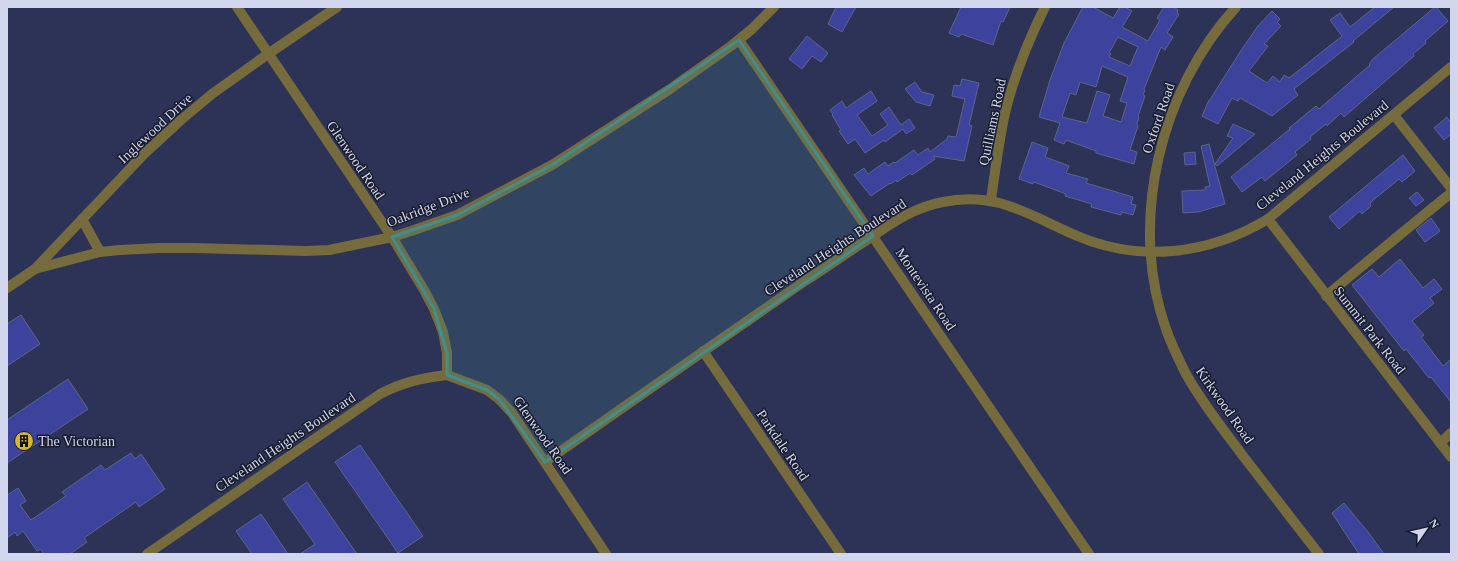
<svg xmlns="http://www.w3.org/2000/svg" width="1458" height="561" font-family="Georgia,serif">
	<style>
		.building { fill: #3d429c; stroke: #5d648c; fill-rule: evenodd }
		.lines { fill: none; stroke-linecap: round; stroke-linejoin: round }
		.minor { stroke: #756b3d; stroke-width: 10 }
		.marked { fill: #408e8e; fill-opacity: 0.2; stroke: #408e8e; stroke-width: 3; stroke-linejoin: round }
		.labels { text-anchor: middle; stroke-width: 3; stroke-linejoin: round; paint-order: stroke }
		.street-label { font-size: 14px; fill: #d1d6ed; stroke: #191c2d }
		.poi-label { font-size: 14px; fill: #d1d6ed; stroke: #191c2d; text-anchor: start }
	</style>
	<rect width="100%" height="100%" fill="#2d3257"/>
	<g class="building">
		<path d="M836 7H856L842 32 828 24Z"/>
		<path d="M961 7H1010L1003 22 1001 21 993 45 961 34 959 37 949 33Z"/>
		<path d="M1083 7H1093L1113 18 1120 7H1125L1132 11 1122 27 1148 41 1160 20 1157 18 1164 7H1174L1178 10 1177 13 1179 14 1167 33 1173 37 1165 50 1161 47 1144 89 1145 90 1143 95 1145 96 1138 116 1139 117 1137 124 1138 126 1130 150 1137 152 1134 164 1096 153V151L1066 140 1064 144 1054 140 1060 123 1039 117 1050 80 1064 43ZM1118 37 1138 47 1130 66 1109 57 1111 54 1109 53ZM1102 66 1128 77 1120 101 1127 103 1121 122 1103 116 1110 95 1097 91 1087 123 1062 117 1070 93 1076 95 1080 82 1096 87Z"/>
		<path d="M1375 7H1394L1353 41 1354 42 1294 89 1298 95 1272 116 1240 98 1238 101 1232 98 1218 124 1202 116 1209 100H1210L1221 82 1242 49 1258 26 1272 11 1280 19 1277 22 1281 26 1264 44 1268 46 1249 71 1267 83 1273 76 1280 82 1284 75 1289 78 1342 36 1330 20 1340 13 1350 27Z"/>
		<path d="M1435 7H1436L1448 21 1425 41 1426 43 1413 54 1414 56 1344 117 1341 113 1327 126 1326 124 1310 137 1311 139 1295 152 1297 155 1265 181 1262 177 1242 192 1231 177 1290 129 1289 128 1316 106 1319 109 1370 65 1369 64 1373 59Z"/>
		<path d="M807 36 828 53 821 62 812 56 802 69 789 59Z"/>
		<path d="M962 79 979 83 969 125 972 126 964 161 933 156 935 159 912 175 910 173 897 182 896 180 891 184 890 183 871 196 854 175 864 168 868 174 885 162 888 166 894 162 895 163 914 150 918 155 928 148 930 152 947 139 948 136 956 137 965 99 952 96 954 85 960 86Z"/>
		<path d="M915 82 922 92 934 95 930 106 916 102 905 89Z"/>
		<path d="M871 91 877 101 857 115 872 136 888 125 880 114 889 107 901 125 909 119 915 128 906 134 903 129 885 142 884 140 865 153 855 139 848 144 839 131 841 130 832 115 833 114 830 110 842 101 846 108Z"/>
		<path d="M1447 117 1451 123V134L1444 140 1434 128Z"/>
		<path d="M1233 124 1255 134 1217 166 1215 164 1233 138 1227 136Z"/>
		<path d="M1032 142 1048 148 1045 157 1069 166 1066 173 1088 179 1086 183 1133 197 1131 204 1136 205 1133 215 1122 212 1121 215 1091 207 1092 204 1065 196 1066 194 1034 182 1033 184 1019 179Z"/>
		<path d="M1209 144 1225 204 1198 212 1183 213 1182 191 1205 190V187L1210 186 1201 146Z"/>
		<path d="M1195 152 1196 164 1185 165 1184 153Z"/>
		<path d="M1403 155 1415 171 1402 182 1399 179 1372 201 1370 204 1371 206 1362 214 1360 211 1339 229 1329 217Z"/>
		<path d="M1417 192 1424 200 1416 206 1409 198Z"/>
		<path d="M1431 218 1440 231 1425 242 1416 230Z"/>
		<path d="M1400 259 1423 288 1434 279 1442 289 1430 298 1434 303 1412 321 1424 335 1421 337 1443 366 1451 359V402L1431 377 1429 378 1406 349 1404 351 1352 285 1372 269 1379 277Z"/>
		<path d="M21 315 40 344 7 366V324Z"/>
		<path d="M68 379 88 409 7 463V420Z"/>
		<path d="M360 445 423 536 398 553 335 462Z"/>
		<path d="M131 453 135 459 141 454 165 489 139 507 136 502 120 513 84 538 87 542 70 554H44L41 549 37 551 23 531 17 536 15 532 7 538V495L18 488 26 501 20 505 31 520 66 496 62 492 101 465 105 470Z"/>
		<path d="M307 482 357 554H300L315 544 283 499Z"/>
		<path d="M1344 503 1368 532 1384 554H1359L1332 513Z"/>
		<path d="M261 514 288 554H252L236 531Z"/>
	</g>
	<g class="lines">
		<g class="minor">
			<path d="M237 7 392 237 424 290 434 309 443 332 447 353V375L487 390 499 399 512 413 606 554"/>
			<path d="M1236 7C1160 90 1128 222 1166 329 1171 344 1179 360 1186 374 1202 403 1223 429 1243 456 1268 488 1293 521 1319 554"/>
			<path d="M739 40 1089 554"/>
			<path d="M1394 115 1451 188"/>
			<path d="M991 200C995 171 999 141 1005 113 1014 76 1028 41 1045 7"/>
			<path d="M82 219 100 252"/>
			<path d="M1268 219 1451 457"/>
			<path d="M35 269 100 252 120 250 159 248H194L306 251 329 250 392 237 411 231 457 215 552 165 670 89 731 46 752 29 774 7"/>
			<path d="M7 288 35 269 144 154 182 119 212 94 268 54 337 7"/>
			<path d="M1326 296C1368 261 1409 227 1451 193"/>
			<path d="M703 351 841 554"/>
			<path d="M1440 443 1451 433"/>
			<path d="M545 462C632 401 718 341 805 281 827 267 848 252 870 238 893 222 915 207 943 202 997 191 1029 215 1075 235 1139 263 1208 255 1268 219L1451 67"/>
			<path d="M147 554 380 394C403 382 422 378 447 375"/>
		</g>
	</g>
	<path class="marked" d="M739 40 873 236 545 462 499 399 487 390 447 375V353L434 309 392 237 457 215 552 165Z"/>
	<defs>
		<g id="building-disc" transform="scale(1)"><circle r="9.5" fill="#d3b635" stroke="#191c2d"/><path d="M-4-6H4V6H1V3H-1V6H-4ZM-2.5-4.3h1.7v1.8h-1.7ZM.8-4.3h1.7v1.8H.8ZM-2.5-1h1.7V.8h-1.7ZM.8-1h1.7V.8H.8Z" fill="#111"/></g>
	</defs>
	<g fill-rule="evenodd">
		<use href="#building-disc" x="24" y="441"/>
	</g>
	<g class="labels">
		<g class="street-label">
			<text transform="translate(1158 118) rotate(-71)" y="5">Oxford Road</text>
			<text transform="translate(992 122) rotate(-78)" y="5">Quilliams Road</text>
			<text transform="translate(155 128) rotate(-43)" y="5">Inglewood Drive</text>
			<text transform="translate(1322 155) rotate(-39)" y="5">Cleveland Heights Boulevard</text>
			<text transform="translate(356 160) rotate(56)" y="5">Glenwood Road</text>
			<text transform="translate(428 207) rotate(-21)" y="5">Oakridge Drive</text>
			<text transform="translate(835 247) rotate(-33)" y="5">Cleveland Heights Boulevard</text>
			<text transform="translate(926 289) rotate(56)" y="5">Montevista Road</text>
			<text transform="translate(1370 330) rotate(52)" y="5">Summit Park Road</text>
			<text transform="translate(1225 405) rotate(55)" y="5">Kirkwood Road</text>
			<text transform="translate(543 435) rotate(55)" y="5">Glenwood Road</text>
			<text transform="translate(285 442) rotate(-34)" y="5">Cleveland Heights Boulevard</text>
			<text transform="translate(783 445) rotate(56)" y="5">Parkdale Road</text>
		</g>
		<g class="poi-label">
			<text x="38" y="446">The Victorian</text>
		</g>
	</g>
	<rect width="1458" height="561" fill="none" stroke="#d1d6ed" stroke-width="16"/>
	<g transform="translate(1426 529) rotate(56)" stroke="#191c2d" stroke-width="3" paint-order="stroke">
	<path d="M0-3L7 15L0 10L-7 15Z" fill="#d1d6ed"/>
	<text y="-6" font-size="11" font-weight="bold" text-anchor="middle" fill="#d1d6ed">N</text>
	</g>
</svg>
